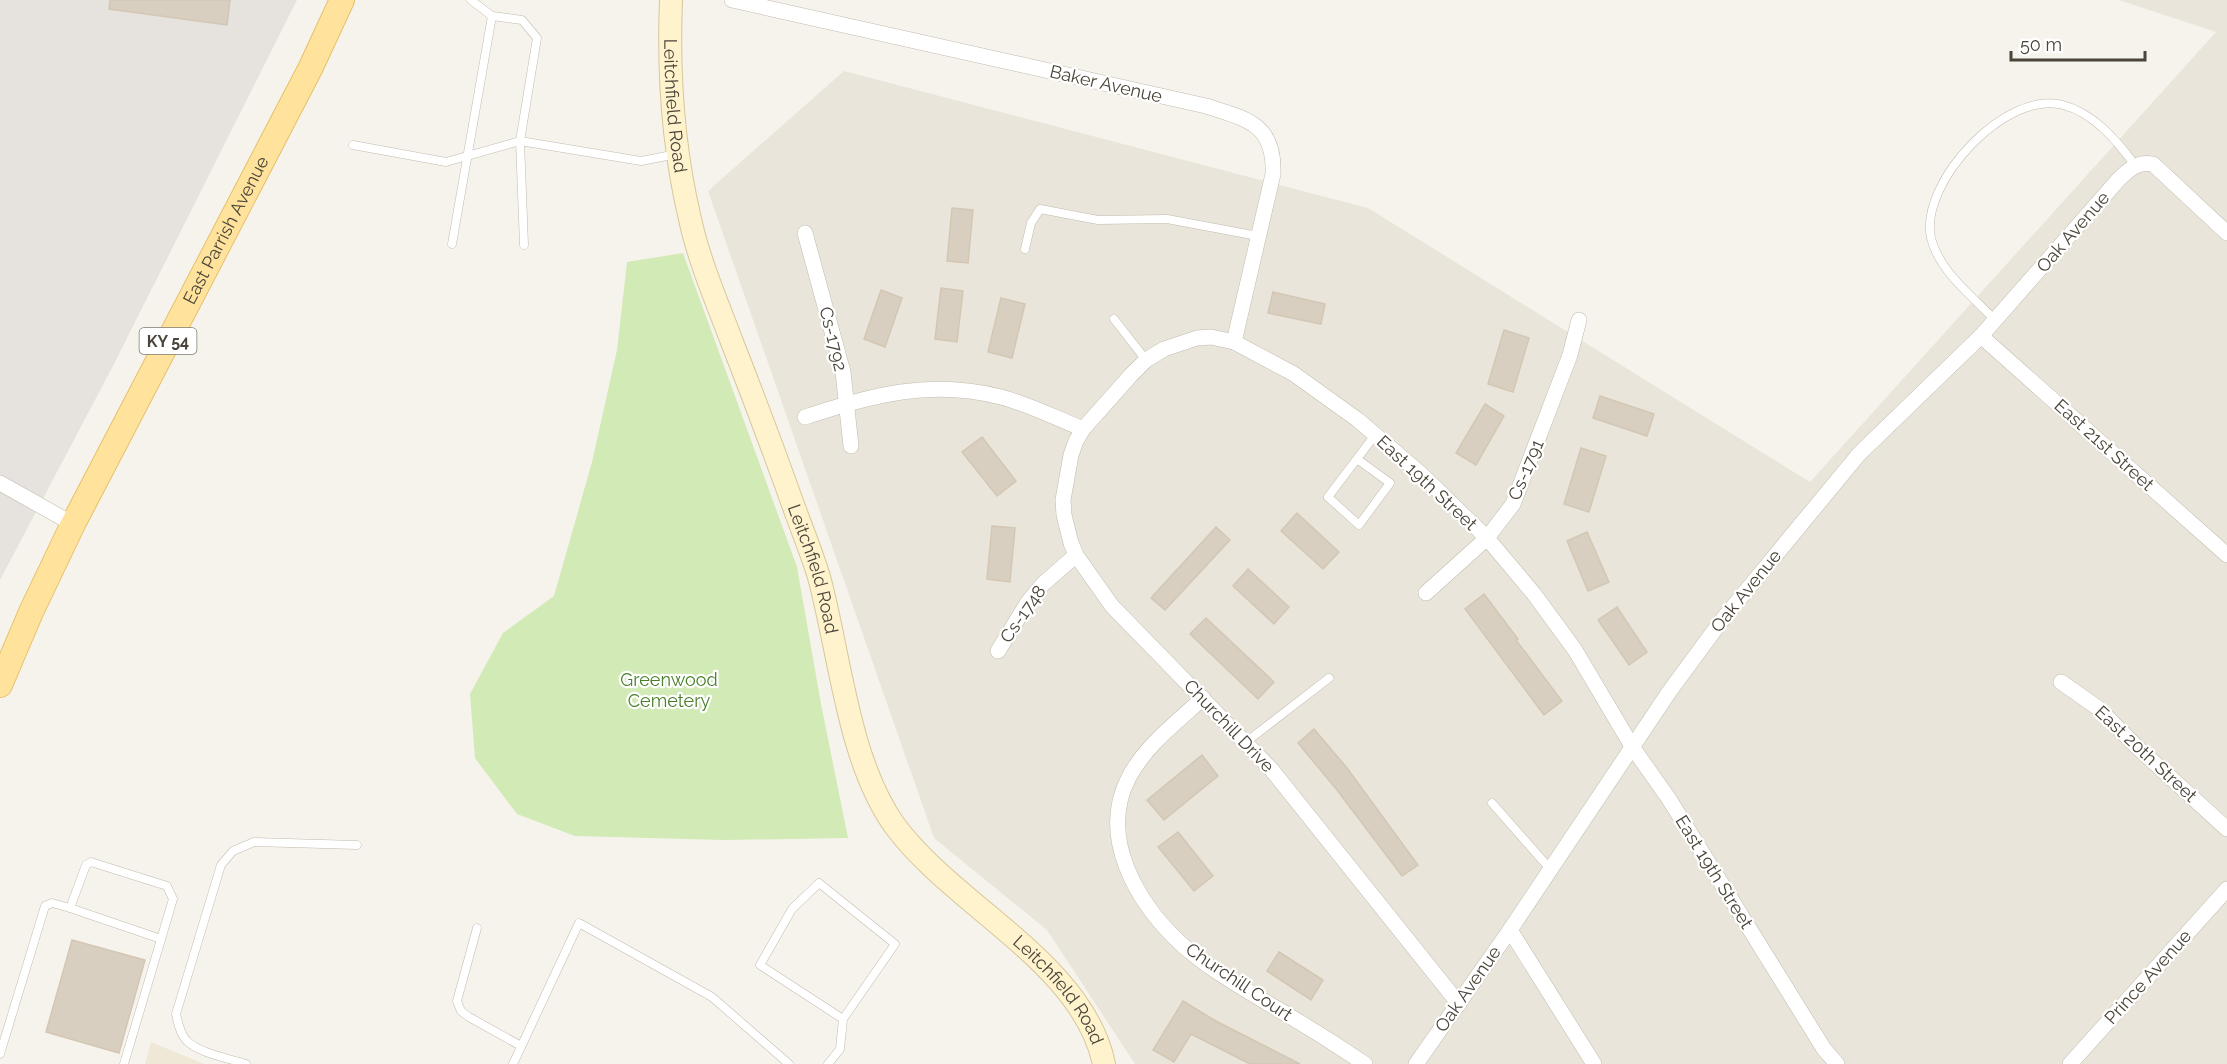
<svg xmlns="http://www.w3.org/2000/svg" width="2227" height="1064" font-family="Raleway,sans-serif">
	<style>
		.residential { fill: #eae5da }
		.industrial { fill: #e6e2dd }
		.education { fill: #efe8d6 }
		.green { fill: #d2eab5 }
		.building { fill: #d8cfc1; stroke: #d3c7b4; stroke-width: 1.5 }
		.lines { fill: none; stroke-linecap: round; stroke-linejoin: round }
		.lane-casing { stroke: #c2bbae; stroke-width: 9 }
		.street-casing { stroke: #c2bbae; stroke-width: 16 }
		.secondary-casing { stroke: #d6c79b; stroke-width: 24 }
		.primary-casing { stroke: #e6c16a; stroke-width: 26 }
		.lane { stroke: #fff; stroke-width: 8 }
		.street { stroke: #fff; stroke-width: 15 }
		.secondary { stroke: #fff3cd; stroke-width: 22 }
		.primary { stroke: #ffe39c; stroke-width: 24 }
		.labels { text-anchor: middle; stroke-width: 4.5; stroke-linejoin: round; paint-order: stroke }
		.shield { fill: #fff; stroke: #817c74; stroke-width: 1.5 }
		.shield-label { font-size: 16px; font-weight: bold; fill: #4b4439 }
		.street-label { font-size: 18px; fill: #4b4439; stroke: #fff }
		.park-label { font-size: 18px; fill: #4a7f2a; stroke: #fff }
	</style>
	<rect width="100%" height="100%" fill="#f6f3ec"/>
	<path class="residential" d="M2119 0H2227V1064H1135L1047 930 934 838 708 191 844 71 1368 208 1810 482 2216 32Z"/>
	<path class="industrial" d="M0 0H297L114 364 0 580Z"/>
	<path class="education" d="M151 1042 204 1064H145Z"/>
	<path class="green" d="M683 253 797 567 821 704 848 838 724 840 575 836 517 814 475 758 470 694 503 633 554 596 592 462 617 350 627 262Z"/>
	<g class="building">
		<path d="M110 0H230L227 25 109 9Z"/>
		<path d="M952 208 973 210 968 263 947 261Z"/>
		<path d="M941 288 963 291 957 342 935 339Z"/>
		<path d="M881 290 902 298 885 347 864 339Z"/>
		<path d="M1273 292 1325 304 1321 324 1268 313Z"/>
		<path d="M1001 298 1025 304 1012 358 988 352Z"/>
		<path d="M1504 330 1529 338 1513 392 1488 384Z"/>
		<path d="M1600 396 1654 414 1647 436 1593 418Z"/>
		<path d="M1485 404 1504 416 1476 465 1456 453Z"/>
		<path d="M982 437 1016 481 997 496 962 452Z"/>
		<path d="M1581 448 1606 456 1589 512 1564 504Z"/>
		<path d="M1297 513 1339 552 1323 569 1281 531Z"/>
		<path d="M992 526 1015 528 1010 582 987 579Z"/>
		<path d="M1216 527 1230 540 1165 610 1151 598Z"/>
		<path d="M1587 532 1609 582 1588 591 1567 541Z"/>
		<path d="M1248 569 1289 607 1274 624 1233 586Z"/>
		<path d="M1484 594 1518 639 1516 640 1562 701 1544 715 1465 609Z"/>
		<path d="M1617 607 1647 652 1629 665 1598 620Z"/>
		<path d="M1206 618 1274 682 1258 699 1190 634Z"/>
		<path d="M1314 729 1347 768 1418 865 1402 876 1337 790 1298 743Z"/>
		<path d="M1202 755 1218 776 1164 820 1147 800Z"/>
		<path d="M1178 832 1213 876 1194 891 1158 847Z"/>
		<path d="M72 940 145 960 119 1053 46 1032Z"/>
		<path d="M1279 952 1323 980 1311 1000 1267 971Z"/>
		<path d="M1183 1001 1214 1020 1300 1064H1250L1191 1034 1174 1062 1153 1050Z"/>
	</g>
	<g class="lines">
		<g class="lane-casing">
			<g id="lane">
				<path d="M471 0 492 16 522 20 537 38 520 141 641 161 677 154"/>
				<path d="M353 145 446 162 520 141 524 245"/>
				<path d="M452 244 492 16"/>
				<path d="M1025 249 1031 223 1040 209 1098 220 1167 219 1258 236"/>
				<path d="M1114 319 1146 360"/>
				<path d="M1995 320C1972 296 1939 271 1931 238 1919 182 2007 89 2063 105 2094 113 2117 141 2135 165"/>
				<path d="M1357 459 1390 483 1359 525 1328 497 1375 435"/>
				<path d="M1246 742 1329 678"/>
				<path d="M1492 803 1551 870"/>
				<path d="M70 908 161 939"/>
				<path d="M477 928 457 1001 461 1011 469 1017 521 1046"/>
				<path d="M0 1054 45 906 52 903 70 908 86 865 91 862 167 886 173 899 124 1064"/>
				<path d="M246 1064C228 1058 201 1054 187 1041 180 1034 178 1023 176 1014L221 865 233 851 254 842 357 845"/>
				<path d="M513 1064 579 923 712 997 789 1064"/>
				<path d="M828 1064 840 1049 843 1019 895 944 819 883 792 909 760 965 843 1019"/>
			</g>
		</g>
		<g class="street-casing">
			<g id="street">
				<path d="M732 0 1206 106C1247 119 1275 124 1273 174L1234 342"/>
				<path d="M805 233 843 372 851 446"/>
				<path d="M1981 336 2227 555"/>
				<path d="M805 417C874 395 928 379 1001 397 1028 404 1056 418 1083 429"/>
				<path d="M0 483 73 524"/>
				<path d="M1426 593 1487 538 1513 504 1570 355 1579 320"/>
				<path d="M998 651 1028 602 1043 584 1076 555"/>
				<path d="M2061 682 2098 708 2136 746 2227 829"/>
				<path d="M1203 698C1177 722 1146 745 1129 777 1098 836 1136 901 1179 942 1206 967 1238 985 1269 1004 1302 1023 1334 1043 1365 1064"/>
				<path d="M1510 930 1594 1064"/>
				<path d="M1459 1004 1271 769 1112 606 1076 555 1071 543 1064 515 1063 500 1071 455 1076 441 1083 429 1131 375 1146 360 1164 349 1197 338 1211 337 1234 342 1294 374 1358 420 1421 474 1487 538 1534 594 1575 650 1633 748 1669 799 1824 1049 1837 1064"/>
				<path d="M1416 1064 1510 930 1669 692 1722 620 1859 454 1981 336 2119 179C2130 169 2137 161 2153 164L2227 233"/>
				<path d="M2070 1064 2227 889"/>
			</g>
		</g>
		<g class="secondary-casing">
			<g id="secondary">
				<path id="s1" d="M671 0C668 73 673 147 690 219 699 261 717 302 732 342 754 398 775 454 795 510 803 532 812 554 819 577 840 654 848 761 895 826 955 907 1083 963 1104 1064"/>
			</g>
		</g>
		<g class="primary-casing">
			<g id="primary">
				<path id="s2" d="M0 685 31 612 73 524 310 69 342 0"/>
			</g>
		</g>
		<use href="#lane" class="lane"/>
		<use href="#street" class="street"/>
		<use href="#secondary" class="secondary"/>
		<use href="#primary" class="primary"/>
	</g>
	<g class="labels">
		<rect class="shield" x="139.5" y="328" width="57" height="26" rx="4.5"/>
		<g class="shield-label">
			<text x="168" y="347">KY 54</text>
		</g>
		<g class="street-label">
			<text transform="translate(1106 84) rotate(13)" y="6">Baker Avenue</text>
			<text dy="6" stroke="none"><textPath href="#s1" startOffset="106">Leitchfield Road</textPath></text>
			<text dy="6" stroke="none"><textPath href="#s2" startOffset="508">East Parrish Avenue</textPath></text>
			<text transform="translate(2073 232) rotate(-49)" y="6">Oak Avenue</text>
			<text transform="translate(833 339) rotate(76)" y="6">Cs-1792</text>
			<text transform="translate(2104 445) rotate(42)" y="6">East 21st Street</text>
			<text transform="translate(1526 470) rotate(-67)" y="6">Cs-1791</text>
			<text transform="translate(1427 483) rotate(43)" y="6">East 19th Street</text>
			<text dy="6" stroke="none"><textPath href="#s1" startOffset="592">Leitchfield Road</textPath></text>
			<text transform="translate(1746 591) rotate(-51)" y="6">Oak Avenue</text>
			<text transform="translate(1023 614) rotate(-55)" y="6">Cs-1748</text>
			<text transform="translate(1229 726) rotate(46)" y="6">Churchill Drive</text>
			<text transform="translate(2146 754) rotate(43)" y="6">East 20th Street</text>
			<text transform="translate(1714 872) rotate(58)" y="6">East 19th Street</text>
			<text transform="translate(2148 977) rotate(-48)" y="6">Prince Avenue</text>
			<text transform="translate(1239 982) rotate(34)" y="6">Churchill Court</text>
			<text transform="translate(1468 989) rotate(-55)" y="6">Oak Avenue</text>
			<text dy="6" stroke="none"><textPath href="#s1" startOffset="1096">Leitchfield Road</textPath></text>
		</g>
		<g class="park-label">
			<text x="669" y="686">Greenwood<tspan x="669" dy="21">Cemetery</tspan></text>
		</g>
	</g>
	<path d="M2011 51v9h134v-9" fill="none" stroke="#4b4439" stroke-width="3"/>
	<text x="2020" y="51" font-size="18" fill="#4b4439" stroke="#ffffff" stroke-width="4.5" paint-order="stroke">50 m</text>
</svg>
